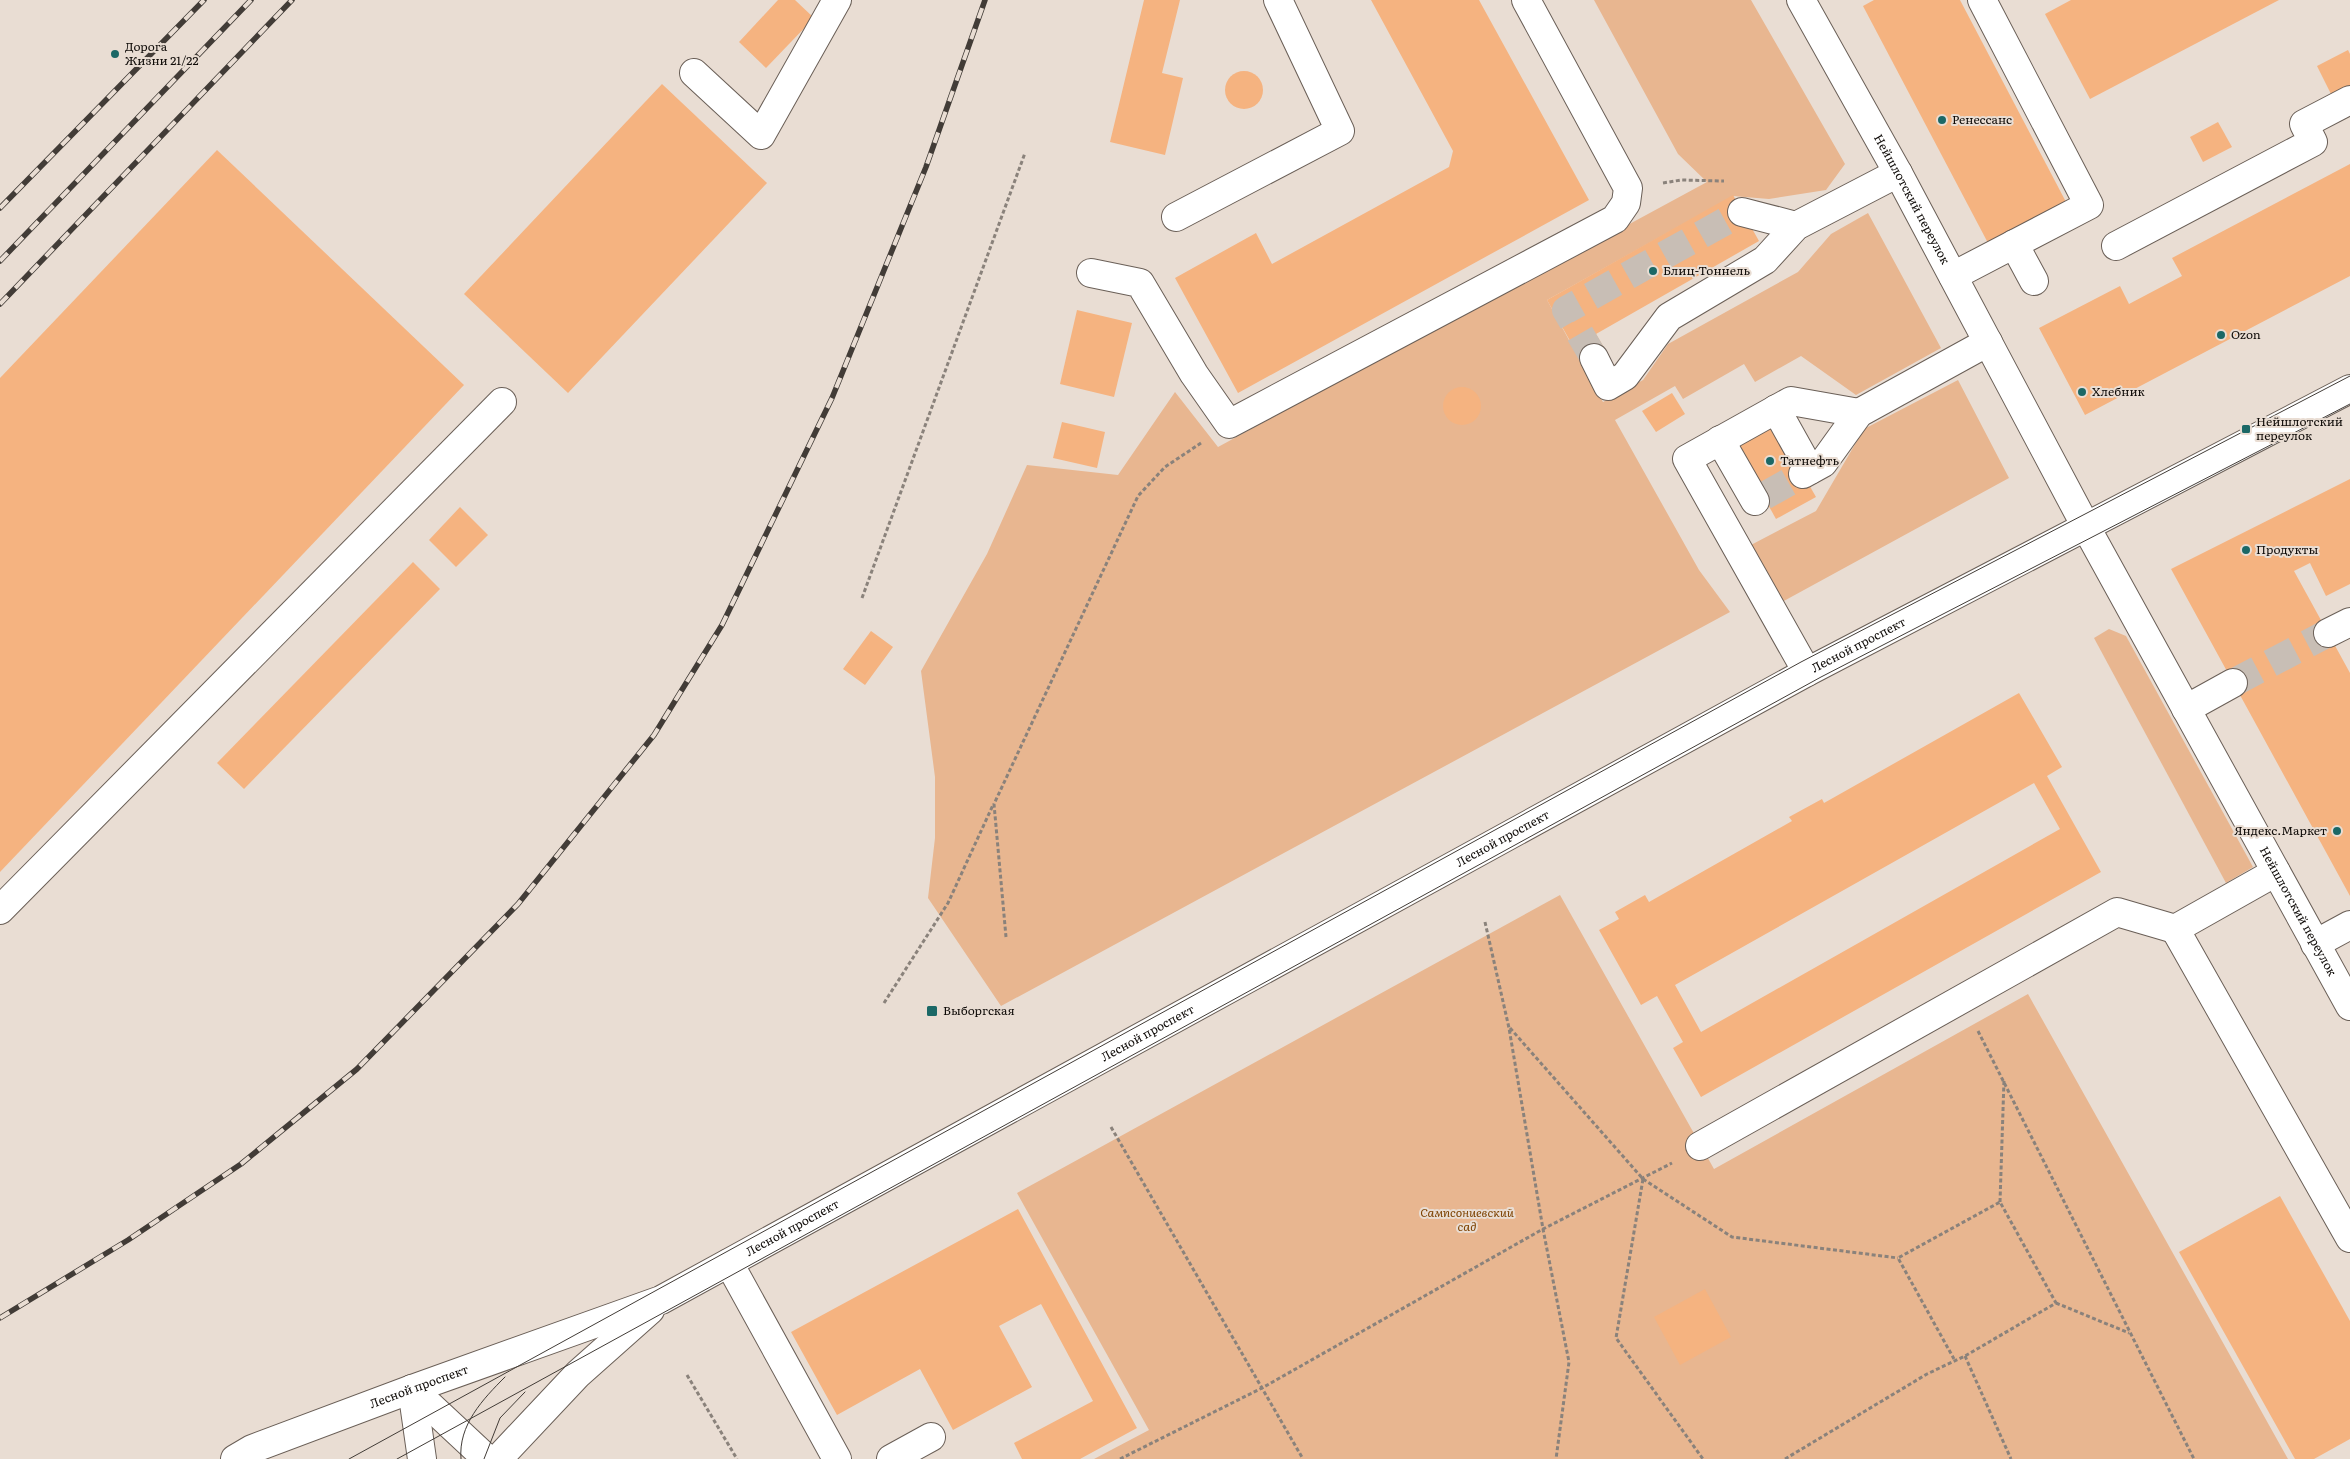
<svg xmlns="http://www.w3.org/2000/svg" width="2350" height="1459" font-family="Literata,serif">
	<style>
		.green { fill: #e8b690 }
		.building { fill: #f5b380; fill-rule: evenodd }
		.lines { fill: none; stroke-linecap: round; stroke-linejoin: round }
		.minor-tunnel { stroke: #c8beb5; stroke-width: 28; stroke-dasharray: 28 14; stroke-linecap: butt }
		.minor-casing { stroke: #6a5f57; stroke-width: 30 }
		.major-casing { stroke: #6a5f57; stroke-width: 30 }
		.path { stroke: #8a827b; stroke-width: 3; stroke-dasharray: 4 2.5; stroke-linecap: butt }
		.minor { stroke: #fff; stroke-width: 28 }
		.major { stroke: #fff; stroke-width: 28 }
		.tram { stroke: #423c37; stroke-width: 1 }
		.rail-casing { stroke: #423c37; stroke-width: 5.5 }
		.rail { stroke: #e9ddd3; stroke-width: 4; stroke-dasharray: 11; stroke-linecap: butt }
		.poi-dot { fill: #1b6866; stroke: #e9ddd3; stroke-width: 2 }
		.labels { text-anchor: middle; stroke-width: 4; stroke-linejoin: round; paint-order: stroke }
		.poi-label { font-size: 12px; fill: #0f0b08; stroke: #e9ddd3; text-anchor: start }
		.street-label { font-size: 12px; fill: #0f0b08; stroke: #e9ddd3 }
		.park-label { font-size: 12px; font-style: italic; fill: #7d4200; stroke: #e9ddd3 }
	</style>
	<rect width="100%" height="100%" fill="#e9ddd3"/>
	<g class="green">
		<path d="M1594 0H1751L1845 164 1826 190 1769 199 1733 196 1547 300 1603 402 1643 380 1668 344 1798 272 1831 234 1868 213 1941 348 1856 395 1801 356 1755 382 1744 364 1683 399 1675 386 1615 420 1699 570 1730 612 1001 1006 928 898 935 838V777L921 671 987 554 1027 465 1118 475 1175 392 1218 447 1707 182 1678 154Z"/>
		<path d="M1958 380 2009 478 1782 602 1749 546 1816 511 1864 429Z"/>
		<path d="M2109 629 2126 636 2253 867 2226 883 2094 638Z"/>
		<path d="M1560 895 1714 1169 2028 994 2288 1459H1094L1149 1430 1017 1193Z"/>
	</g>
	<g class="building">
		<path d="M778 0H795L814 18 766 68 739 42Z"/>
		<path d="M1144 0H1180L1162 73 1183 78 1165 155 1110 142Z"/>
		<path d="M1371 0H1479L1589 200 1238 393 1175 278 1256 233 1272 264 1449 167 1453 151Z"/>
		<path d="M1874 0H1960L2066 202 1988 243 1863 6Z"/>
		<path d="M2071 0H2279L2090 99 2045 14Z"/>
		<path d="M2348 50 2350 54V87L2332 96 2317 66Z"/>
		<circle cx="1244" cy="90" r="19"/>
		<path d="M662 84 767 183 568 393 464 294Z"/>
		<path d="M2218 122 2232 147 2203 162 2190 137Z"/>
		<path d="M217 150 464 385 0 872V378Z"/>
		<path d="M2350 164V276L2085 415 2039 328 2120 286 2129 304 2182 276 2172 258Z"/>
		<path d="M1733 195 1759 241 1596 334 1606 351 1583 364 1547 300Z"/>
		<path d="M1077 310 1132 323 1114 397 1060 384Z"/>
		<circle cx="1462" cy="406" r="19"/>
		<path d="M1672 393 1685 414 1656 432 1642 411Z"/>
		<path d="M1062 422 1105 432 1097 468 1053 458Z"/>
		<path d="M1775 425 1816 497 1776 519 1736 447Z"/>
		<path d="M2350 479V584L2326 596 2310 563 2294 571 2350 673V896L2171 569Z"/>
		<path d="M460 507 488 535 456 567 429 540Z"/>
		<path d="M413 562 440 589 244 789 217 763Z"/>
		<path d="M871 631 893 647 865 685 843 669Z"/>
		<path d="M2019 693 2062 767 2047 776 2101 872 1701 1097 1673 1048 1683 1042 1657 996 1641 1005 1599 930 1619 919 1615 912 1645 895 1649 902 1792 821 1789 817 1822 799 1824 803ZM2034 783 2060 829 1701 1032 1675 985Z"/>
		<path d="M2280 1196 2350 1321V1439L2314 1459H2295L2179 1252Z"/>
		<path d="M1018 1209 1137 1428 1080 1459H1022L1014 1443 1093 1401 1041 1304 999 1326 1032 1387 953 1430 920 1369 837 1415 791 1332Z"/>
		<path d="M1705 1289 1731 1337 1680 1365 1654 1317Z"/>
	</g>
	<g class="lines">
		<g class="minor-tunnel">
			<path d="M1594 358 1566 310 1742 212"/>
			<path d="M1764 496 1803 474"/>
			<path d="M2233 683 2328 633"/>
		</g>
		<g class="minor-casing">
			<g id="minor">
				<path id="s1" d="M1801 0 1898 173 2092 538 2350 1006"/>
				<path d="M694 73 761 135 837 0"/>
				<path d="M1742 212 1796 226"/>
				<path d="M1176 217 1340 131 1278 0"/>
				<path d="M2014 244 2034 281"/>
				<path d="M2116 246 2313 142 2304 124 2350 100"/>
				<path d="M1091 273 1140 283 1194 374 1229 424 1615 219 1626 203 1628 188 1526 0"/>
				<path d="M1953 276 2089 205 1982 0"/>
				<path d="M1594 358 1608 386 1625 376 1669 317 1765 260 1796 226 1898 173"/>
				<path d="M1776 409 1810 470"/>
				<path d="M1720 440 1755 501"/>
				<path d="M1803 474 1823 463 1859 413 1988 342"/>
				<path d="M2328 633 2350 622"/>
				<path d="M1807 672 1687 459 1791 401 1859 413"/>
				<path d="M2186 709 2233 683"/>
				<path d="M2276 872 2175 929 2350 1238"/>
				<path d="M0 910 502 402"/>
				<path d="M2315 944 2350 925"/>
				<path d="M1700 1146 2117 912 2175 929"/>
				<path d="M729 1263 837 1459"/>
				<path d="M412 1389 487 1459"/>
				<path d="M412 1389 422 1459"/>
				<path d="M891 1459 931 1437"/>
			</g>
		</g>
		<g class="major-casing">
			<g id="major">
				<path id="s2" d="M235 1459 252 1449 412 1389 661 1300 1807 672 2350 389"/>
				<path d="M498 1459 578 1374 650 1310"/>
			</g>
		</g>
		<g class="path">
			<path d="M1663 183 1681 180 1724 181"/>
			<path d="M862 598 1025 153"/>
			<path d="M1485 922 1509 1028 1543 1229 1569 1362 1556 1459"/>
			<path d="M1006 937 994 804 1138 496 1165 467 1201 443"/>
			<path d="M884 1003 948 903 993 805"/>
			<path d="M1510 1028 1643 1179 1616 1338 1703 1459"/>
			<path d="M1978 1031 2194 1459"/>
			<path d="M1111 1127 1303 1459"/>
			<path d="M1643 1179 1732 1237 1898 1258"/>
			<path d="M2000 1202 2004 1080"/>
			<path d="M2056 1303 2129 1333"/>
			<path d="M1965 1356 2011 1459"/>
			<path d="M687 1375 737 1459"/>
			<path d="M1120 1459 1262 1388 1543 1229 1672 1163"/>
			<path d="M1785 1459 1927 1374 1965 1356 2056 1303 2000 1202 1898 1258 1954 1359"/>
		</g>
		<use href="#minor" class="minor"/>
		<use href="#major" class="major"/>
		<g class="tram">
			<path d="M349 1459 1801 662 2350 376"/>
			<path d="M397 1459 1821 677 2350 404"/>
			<path d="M461 1459C458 1425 483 1399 505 1377"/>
			<path d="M484 1459 500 1418 525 1392"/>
		</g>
		<g class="rail-casing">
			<g id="rail">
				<path d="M0 208 204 0"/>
				<path d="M0 261 251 0"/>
				<path d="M0 304 292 0"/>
				<path d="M0 1318 128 1240 241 1164 357 1069 518 904 654 735 722 625 832 398 926 167 985 0"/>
			</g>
		</g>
		<use href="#rail" class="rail"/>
	</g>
	<g class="poi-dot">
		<circle cx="115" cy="54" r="5"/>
		<circle cx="1942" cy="120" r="5"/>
		<circle cx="1653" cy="271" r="5"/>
		<circle cx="2221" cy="335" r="5"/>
		<circle cx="2082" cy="392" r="5"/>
		<rect x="2241" y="424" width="10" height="10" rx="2.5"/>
		<circle cx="1770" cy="461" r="5"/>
		<circle cx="2246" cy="550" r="5"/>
		<circle cx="2337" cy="831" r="5"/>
		<rect x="926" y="1005" width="12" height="12" rx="2.5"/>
	</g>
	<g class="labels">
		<g class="poi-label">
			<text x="125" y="51">Дорога<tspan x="125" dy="14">Жизни 21/22</tspan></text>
			<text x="1952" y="124">Ренессанс</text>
			<text x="1663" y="275">Блиц-Тоннель</text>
			<text x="2231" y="339">Ozon</text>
			<text x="2092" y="396">Хлебник</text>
			<text x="2256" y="426">Нейшлотский<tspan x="2256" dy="14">переулок</tspan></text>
			<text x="1780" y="465">Татнефть</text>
			<text x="2256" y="554">Продукты</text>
			<text x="2327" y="835" text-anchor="end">Яндекс.Маркет</text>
			<text x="943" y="1015">Выборгская</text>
		</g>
		<g class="street-label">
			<text dy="4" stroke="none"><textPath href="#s1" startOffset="228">Нейшлотский переулок</textPath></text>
			<text dy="4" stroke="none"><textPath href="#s2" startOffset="1820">Лесной проспект</textPath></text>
			<text dy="4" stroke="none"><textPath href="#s2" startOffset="1415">Лесной проспект</textPath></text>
			<text dy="4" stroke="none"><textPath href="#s1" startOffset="1038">Нейшлотский переулок</textPath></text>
			<text dy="4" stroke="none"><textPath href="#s2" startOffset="1010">Лесной проспект</textPath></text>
			<text dy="4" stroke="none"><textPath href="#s2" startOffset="605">Лесной проспект</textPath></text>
			<text dy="4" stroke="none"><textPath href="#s2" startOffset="198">Лесной проспект</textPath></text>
		</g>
		<g class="park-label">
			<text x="1467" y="1217">Сампсониевский<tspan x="1467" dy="14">сад</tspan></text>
		</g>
	</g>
</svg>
